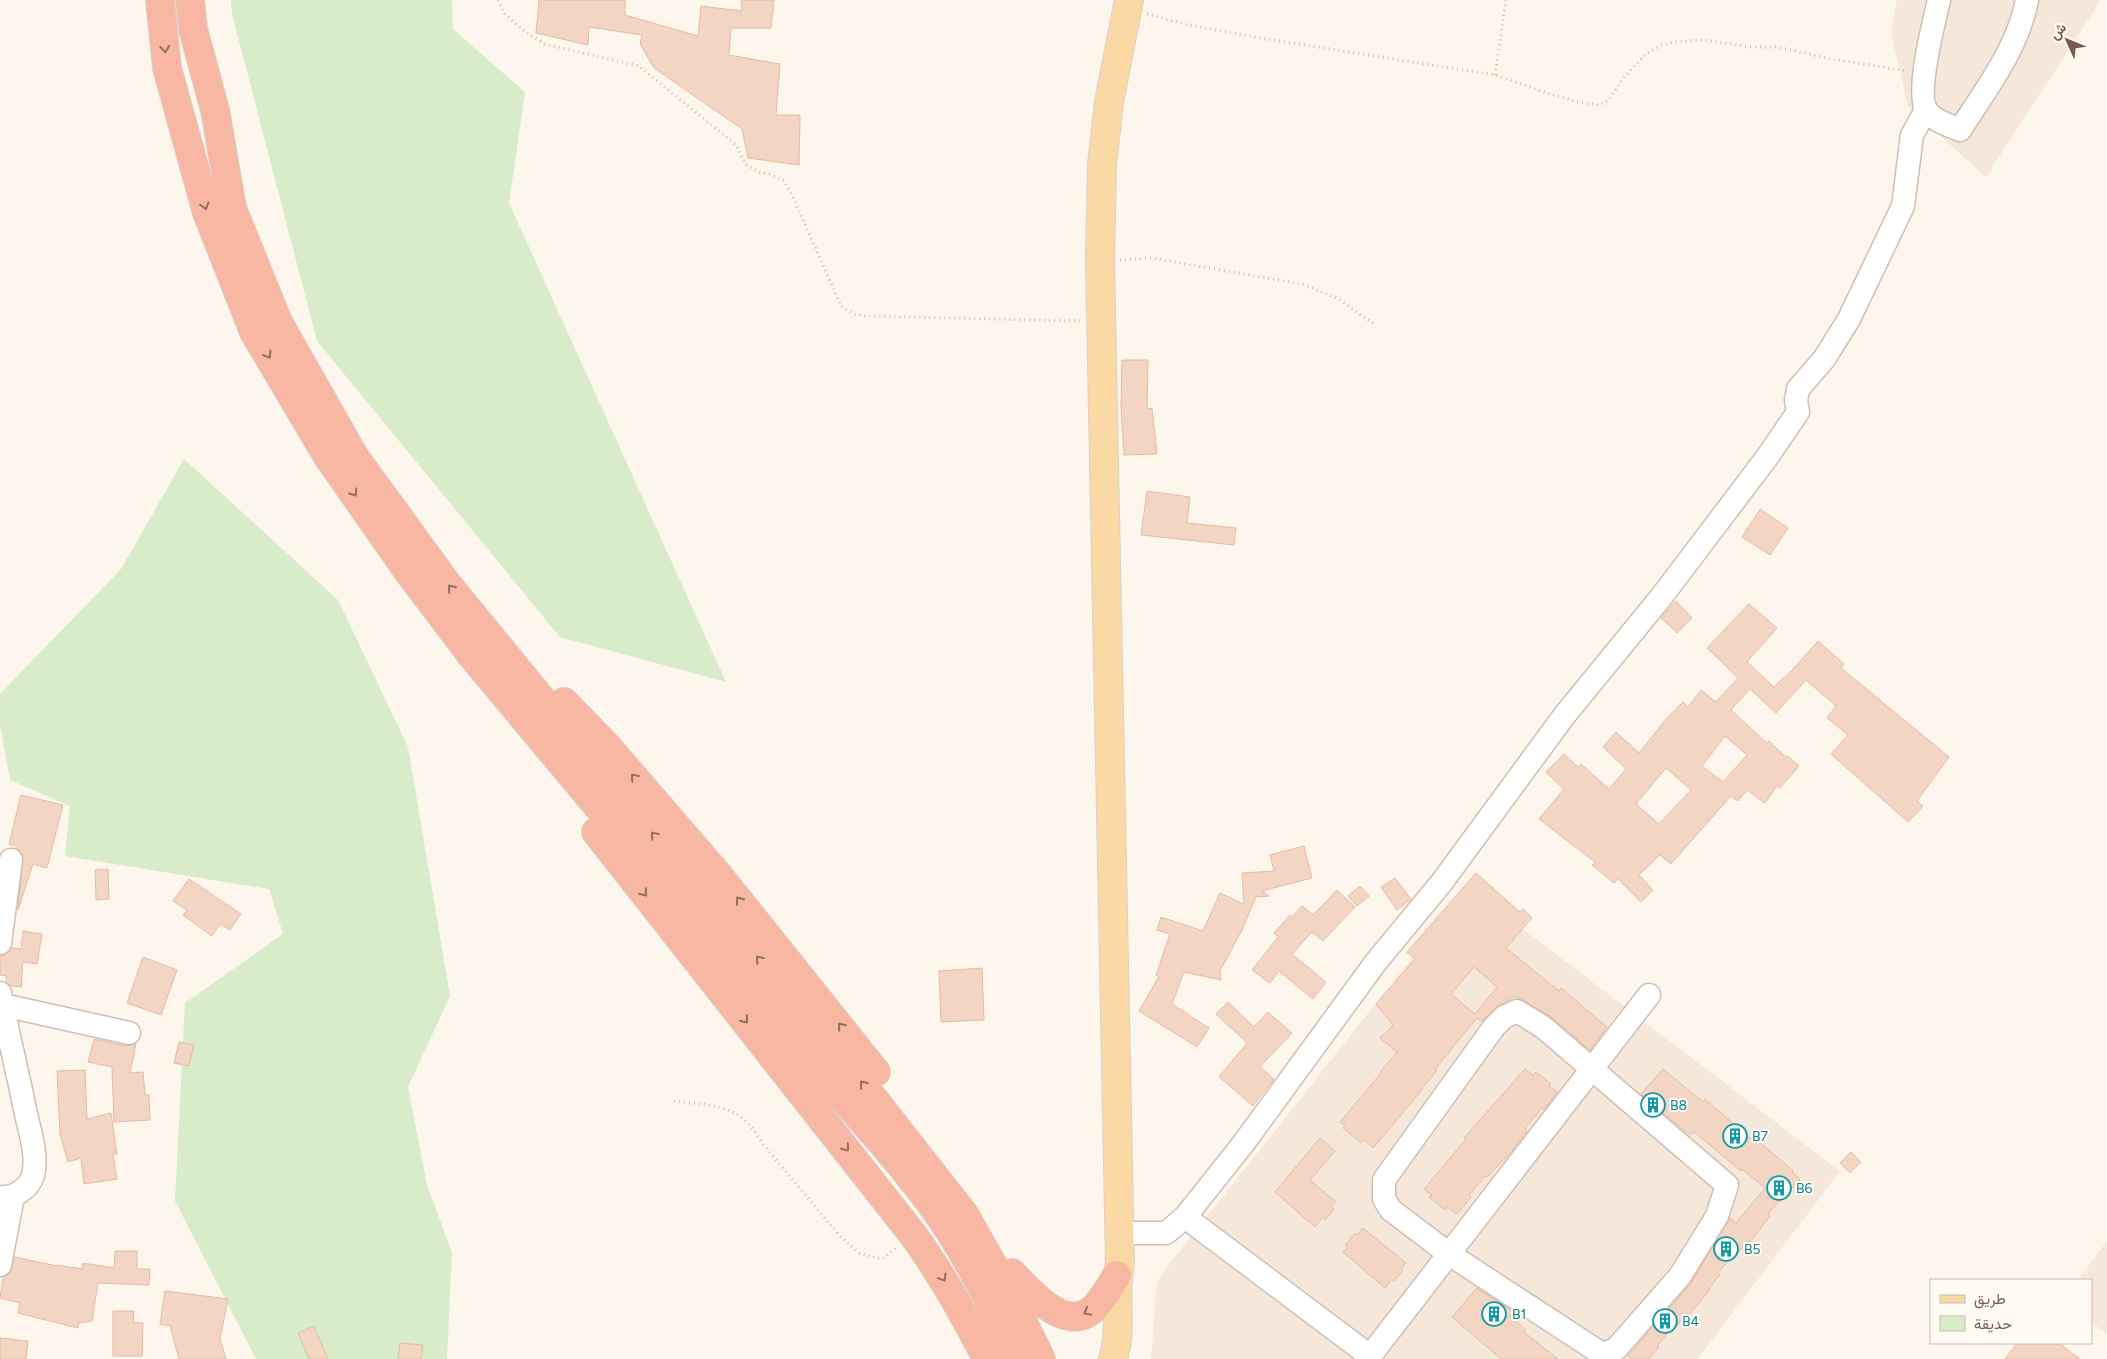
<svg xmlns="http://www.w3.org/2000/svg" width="2107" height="1359" font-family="Figtree,Vazirmatn,sans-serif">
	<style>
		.residential { fill: #f5e8da }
		.green { fill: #d8ecc9 }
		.building { fill: #f3d5c3; stroke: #e6bba3; fill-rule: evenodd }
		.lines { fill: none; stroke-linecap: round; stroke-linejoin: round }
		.minor-casing { stroke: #d1beb0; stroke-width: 25 }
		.major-casing { stroke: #dad1cd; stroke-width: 30 }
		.highway-casing { stroke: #dad1cd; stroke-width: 30 }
		.path { stroke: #d9b8a5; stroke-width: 3; stroke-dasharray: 1 4; stroke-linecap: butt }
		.minor { stroke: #fff; stroke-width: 22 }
		.major { stroke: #fbd9a5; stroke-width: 28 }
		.highway { stroke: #f7b7a3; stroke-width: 28 }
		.oneway { stroke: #936e5e }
		.labels { text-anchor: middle; stroke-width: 4; stroke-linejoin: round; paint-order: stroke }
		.culture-label { font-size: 14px; fill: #0d838f; stroke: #fffaf3; text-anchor: start }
	</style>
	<rect width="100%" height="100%" fill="#fdf6ec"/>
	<g class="residential">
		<path d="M1897 0H2101L1986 177 1908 107 1891 32Z"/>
		<path d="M1468 887 1840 1171 1698 1359H1151L1156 1290 1160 1276Z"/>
		<path d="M2107 1241V1334L2091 1322V1280H2078Z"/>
	</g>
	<g class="green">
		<path d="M231 0H452L453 29 525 92 509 203 726 682 560 637 317 341 232 14Z"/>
		<path d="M184 459 338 600 408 747 450 996 408 1087 427 1185 452 1253 447 1359H256L175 1201 185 1003 283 934 269 889 65 856 70 806 10 780 0 725V694L121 569Z"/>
	</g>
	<g class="building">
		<path d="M539 0H625V15L698 36 701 6 742 11 741 0H774L771 28H731L729 55 780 64 776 115H800L799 165 748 158 742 129 654 68 640 44 642 35 589 27 588 45 536 33Z"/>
		<path d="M1122 360H1148L1147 409 1152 408 1157 454 1124 455 1121 407Z"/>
		<path d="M1147 491 1190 497 1187 523 1236 528 1234 545 1141 535Z"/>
		<path d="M1760 509 1788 528 1770 555 1742 537Z"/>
		<path d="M1676 601 1692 618 1677 633 1661 618Z"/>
		<path d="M1749 604 1777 628 1747 662 1774 687 1784 677 1785 678 1818 641 1844 664 1841 668 1949 757 1917 801 1923 806 1908 822 1831 754 1848 735 1827 718 1836 706 1806 680 1776 713 1750 689 1731 710 1767 743 1769 741 1786 757 1788 756 1799 766 1780 788 1777 786 1765 803 1747 790 1738 801 1731 796 1671 864 1660 855 1639 875 1653 890 1641 902 1618 879 1614 883 1592 865 1595 862 1539 819 1564 789 1546 772 1564 754 1578 767 1581 764 1609 789 1626 769 1603 747 1616 732 1639 753 1666 719 1683 702 1688 707 1701 690 1716 702 1738 678 1707 648ZM1725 736 1747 755 1723 782 1702 766ZM1666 768 1691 790 1659 824 1636 804Z"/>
		<path d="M21 795 63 805 47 868 33 864 18 910 23 855 15 846 9 844Z"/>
		<path d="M1304 846 1312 878 1262 891 1269 896 1256 897 1242 930 1220 971 1221 980 1184 972 1172 1004 1209 1028 1197 1047 1139 1011 1159 976 1156 975 1170 934 1157 930 1161 917 1203 931 1220 893 1244 904 1242 873 1274 871 1270 855Z"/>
		<path d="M108 869 109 899 96 900 95 870Z"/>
		<path d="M1476 873 1520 912 1523 909 1532 918 1506 948 1559 991 1561 988 1607 1027 1590 1050 1550 1016 1515 996 1495 1008 1482 1022 1477 1018 1435 1069 1437 1070 1416 1097 1373 1148 1364 1140 1361 1143 1343 1128 1345 1126 1340 1122 1382 1072 1381 1071 1397 1052 1380 1038 1393 1025 1376 1004 1415 959 1407 952ZM1474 967 1497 987 1475 1014 1451 994Z"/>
		<path d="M1395 878 1411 899 1397 910 1381 887Z"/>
		<path d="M189 879 241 914 230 930 220 924 212 936 183 915 187 910 173 901Z"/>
		<path d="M1360 886 1369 896 1357 906 1348 896Z"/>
		<path d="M1337 890 1355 907 1323 941 1312 932 1292 954 1326 982 1313 999 1279 971 1270 983 1252 970 1278 937 1274 933 1290 915 1292 917 1302 906 1313 915Z"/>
		<path d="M23 931 42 934 37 964 23 962 21 987 11 986 6 982 7 976 0 975V956L5 955 12 948 21 949Z"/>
		<path d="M143 957 177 970 161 1015 127 1003Z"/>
		<path d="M982 968 984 1020 941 1022 939 971Z"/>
		<path d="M1228 1002 1254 1027 1268 1012 1292 1033 1260 1067 1274 1079 1253 1106 1219 1077 1247 1043 1216 1014Z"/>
		<path d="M94 1039 126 1046 136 1044 130 1073 143 1072 145 1095H149L150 1120 114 1122 112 1067 88 1062Z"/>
		<path d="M179 1042 194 1045 189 1066 174 1063Z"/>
		<path d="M1525 1069 1533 1075 1536 1072 1551 1084 1549 1086 1557 1092 1544 1110 1542 1108 1525 1128 1527 1130 1511 1152 1487 1177 1486 1175 1469 1195 1471 1197 1457 1214 1447 1207 1445 1210 1429 1197 1432 1195 1424 1189 1466 1139 1464 1138Z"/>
		<path d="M1663 1069 1703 1102 1705 1099 1751 1139 1753 1137 1793 1170 1792 1172 1800 1179 1768 1214 1770 1216 1750 1242 1748 1241 1737 1254 1735 1253 1718 1273 1720 1275 1709 1288 1710 1289 1689 1315 1687 1313 1676 1327 1674 1325 1657 1346 1659 1347 1649 1359H1632L1628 1356 1691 1283 1730 1218 1736 1223 1765 1188 1742 1169 1741 1171 1694 1132 1691 1135 1681 1128 1641 1094Z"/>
		<path d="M85 1070 87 1119 111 1113 117 1154H113L117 1179 84 1184 81 1158 68 1162 60 1134 57 1071Z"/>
		<path d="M1320 1138 1335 1151 1310 1180 1336 1202 1331 1207 1334 1209 1325 1220 1322 1218 1315 1227 1275 1192Z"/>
		<path d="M1851 1152 1861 1162 1850 1173 1840 1163Z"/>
		<path d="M1363 1228 1406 1263 1401 1268 1403 1270 1394 1281 1392 1279 1385 1288 1343 1252 1348 1247 1345 1245 1355 1233 1357 1235Z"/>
		<path d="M115 1251H137V1269H150L149 1285 98 1283 92 1321 79 1323 78 1328 18 1313 20 1303 0 1298 3 1278 10 1273 15 1257 57 1266V1265L82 1269 83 1263 114 1268Z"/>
		<path d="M1477 1288 1514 1312 1510 1316 1526 1330 1524 1332 1558 1359H1501L1452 1317Z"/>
		<path d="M165 1291 228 1299 220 1339 226 1359H179L170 1326 160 1324Z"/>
		<path d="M113 1311H134L133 1322 143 1323 142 1356H113Z"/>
		<path d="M314 1326 328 1359H309L298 1333Z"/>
		<path d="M0 1338 28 1341 26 1359H0Z"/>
		<path d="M400 1343 423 1345 421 1359H398Z"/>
		<path d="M2017 1343H2059L2080 1359H2005Z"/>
	</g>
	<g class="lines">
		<g class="minor-casing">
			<g id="minor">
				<path d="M1939 0C1934 22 1915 94 1927 111 1935 122 1949 125 1960 130 1986 89 2018 48 2027 0"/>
				<path d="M0 943 11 860"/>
				<path d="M0 993C8 1034 18 1074 26 1114 30 1132 38 1157 33 1175 29 1189 13 1199 0 1197"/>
				<path d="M3 1005 129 1033"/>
				<path d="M1517 1011 1543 1027 1727 1185 1717 1216 1680 1276 1616 1349 1602 1354 1449 1254 1391 1210 1384 1199V1180L1494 1027 1504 1017Z"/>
				<path d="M1185 1217 1370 1356 1649 995"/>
				<path d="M1119 1233H1166L1185 1217 1243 1144 1376 962 1442 882 1564 716 1662 596 1768 456 1798 412 1796 400 1798 389 1824 359 1849 319 1903 206 1912 135 1926 110"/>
				<path d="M0 1265 13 1196"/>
			</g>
		</g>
		<g class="major-casing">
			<path id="major" d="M1113 1359C1123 1328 1113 1295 1120 1264L1100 261 1102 165 1109 102 1129 0"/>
		</g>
		<g class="highway-casing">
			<g id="highway">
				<path d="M160 0 167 68 207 213 254 332 328 457 407 570 472 656 834 1089C871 1130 909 1172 941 1218 971 1262 994 1312 1018 1359"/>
				<path d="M190 0 193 29 215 110 232 208 278 322 354 456 448 585 611 784 844 1061 964 1214 1006 1288 1041 1359"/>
				<path d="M564 702 606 745 720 877 876 1072"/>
				<path d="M596 832 914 1236C942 1275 965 1316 987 1359"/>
				<path d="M1012 1273C1029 1291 1065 1333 1092 1310 1102 1301 1110 1287 1117 1275"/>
			</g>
		</g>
		<g class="path">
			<path d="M498 0 504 13 524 31 545 44 639 66 737 146 745 164 759 172 770 174 784 181 793 197 841 306 853 314 864 316 1081 321"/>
			<path d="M1147 14 1188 25 1261 38 1495 75 1550 94 1582 103 1598 105 1608 101 1624 77 1647 53 1662 45 1674 42 1703 40 1751 47H1778L1826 58 1907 71"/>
			<path d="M1495 75 1506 0"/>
			<path d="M1120 260 1151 258 1302 284 1337 298 1374 324"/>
			<path d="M674 1101C713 1106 741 1103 762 1143L838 1234 859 1253 882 1259 898 1247"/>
		</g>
		<use href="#minor" class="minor"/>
		<use href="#major" class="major"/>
		<use href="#highway" class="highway"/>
	</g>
	<defs><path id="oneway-chevron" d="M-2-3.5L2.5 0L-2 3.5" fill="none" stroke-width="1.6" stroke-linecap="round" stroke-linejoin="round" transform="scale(1.25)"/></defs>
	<g class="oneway">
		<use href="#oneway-chevron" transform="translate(165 49) rotate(84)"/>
		<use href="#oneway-chevron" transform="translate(205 206) rotate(74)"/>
		<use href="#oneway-chevron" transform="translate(268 355) rotate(59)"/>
		<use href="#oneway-chevron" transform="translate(354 493) rotate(55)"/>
		<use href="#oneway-chevron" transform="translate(451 588) rotate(-129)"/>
		<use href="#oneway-chevron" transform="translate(634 777) rotate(-131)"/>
		<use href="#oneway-chevron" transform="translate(654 835) rotate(-130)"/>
		<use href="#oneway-chevron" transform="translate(644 893) rotate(52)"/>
		<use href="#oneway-chevron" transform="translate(739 900) rotate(-128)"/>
		<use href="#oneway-chevron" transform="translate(759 959) rotate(-130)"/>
		<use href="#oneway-chevron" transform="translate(745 1020) rotate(52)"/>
		<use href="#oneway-chevron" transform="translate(841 1026) rotate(-129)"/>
		<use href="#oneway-chevron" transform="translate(863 1084) rotate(-129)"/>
		<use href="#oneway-chevron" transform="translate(846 1148) rotate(52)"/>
		<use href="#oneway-chevron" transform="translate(943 1278) rotate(59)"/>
		<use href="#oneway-chevron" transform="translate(1087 1312) rotate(151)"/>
	</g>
	<defs>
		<g id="building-ring" transform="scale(1.25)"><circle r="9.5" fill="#fffaf3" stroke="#0f9aa8" stroke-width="1.5"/><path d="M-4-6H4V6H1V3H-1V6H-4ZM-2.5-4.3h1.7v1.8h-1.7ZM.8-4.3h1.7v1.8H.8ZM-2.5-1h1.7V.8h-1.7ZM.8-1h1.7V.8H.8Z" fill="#0f9aa8"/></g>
	</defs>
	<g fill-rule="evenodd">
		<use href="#building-ring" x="1653" y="1105"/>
		<use href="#building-ring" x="1735" y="1136"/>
		<use href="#building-ring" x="1779" y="1188"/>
		<use href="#building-ring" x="1726" y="1249"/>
		<use href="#building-ring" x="1494" y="1314"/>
		<use href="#building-ring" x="1665" y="1321"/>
	</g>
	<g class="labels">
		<g class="culture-label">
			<text x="1670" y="1110">B8</text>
			<text x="1752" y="1141">B7</text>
			<text x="1796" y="1193">B6</text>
			<text x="1744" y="1254">B5</text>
			<text x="1512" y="1319">B1</text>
			<text x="1682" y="1326">B4</text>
		</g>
	</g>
	<rect x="1930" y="1279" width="162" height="65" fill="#fffaf3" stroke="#cabbb1"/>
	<rect x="1940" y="1295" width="25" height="8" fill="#fbd9a5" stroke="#cabbb1"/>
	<text x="1974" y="1304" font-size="15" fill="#7a5c4d">طريق</text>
	<rect x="1940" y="1316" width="25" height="15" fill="#d8ecc9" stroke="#cabbb1"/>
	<text x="1974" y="1329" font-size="15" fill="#7a5c4d">حديقة</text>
	<g transform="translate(2067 40) rotate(314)" stroke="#fffaf3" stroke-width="4" paint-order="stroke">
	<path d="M0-4L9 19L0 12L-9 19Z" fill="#7a5c4d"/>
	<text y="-8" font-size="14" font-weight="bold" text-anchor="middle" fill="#7a5c4d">ش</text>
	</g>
</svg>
